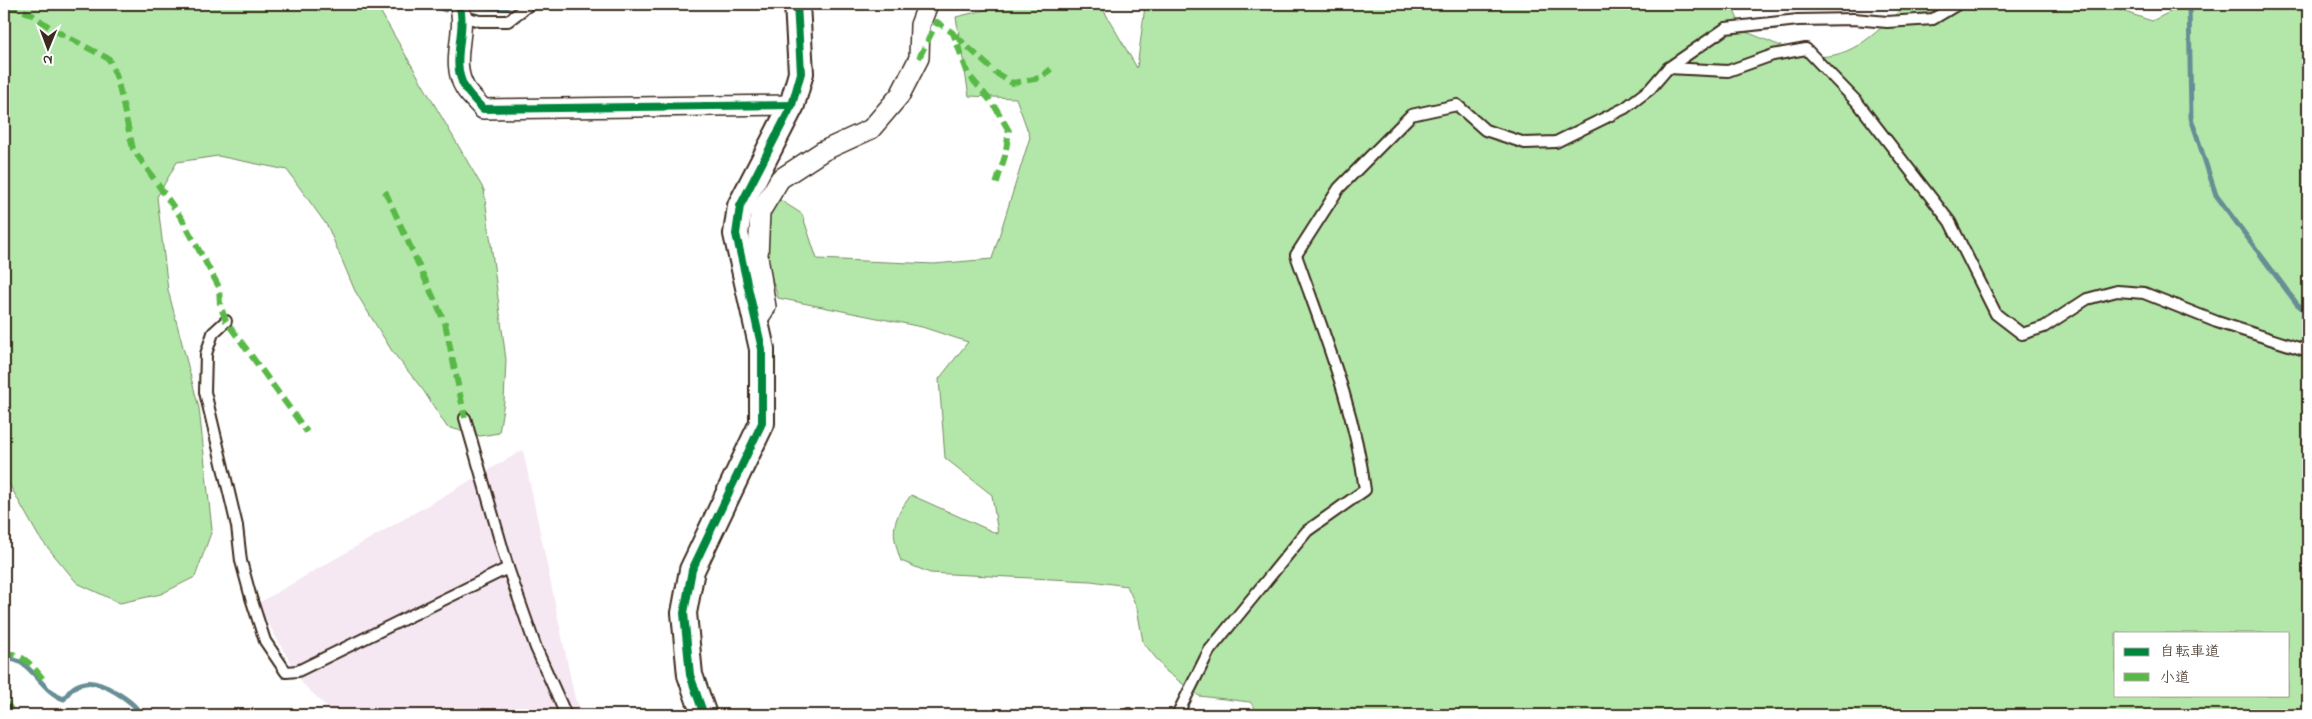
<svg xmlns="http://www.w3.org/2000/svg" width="2312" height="719" font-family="'Indie Flower','Klee One',sans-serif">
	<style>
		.built { fill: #f5e8f3 }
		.green { fill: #b3e7a9; stroke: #778864; fill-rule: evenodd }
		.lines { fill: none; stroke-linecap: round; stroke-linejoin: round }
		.stream { stroke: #678e95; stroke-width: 5 }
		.service-casing { stroke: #3b2a1e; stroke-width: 14 }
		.minor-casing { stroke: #3b2a1e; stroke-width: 22 }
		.tertiary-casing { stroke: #3b2a1e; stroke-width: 28 }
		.service { stroke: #fff; stroke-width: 10 }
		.minor { stroke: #fff; stroke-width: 19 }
		.tertiary { stroke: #fff; stroke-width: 24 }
		.quiet { stroke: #58b947; stroke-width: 6; stroke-dasharray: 12 6; stroke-linecap: butt }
		.cycleway-casing { stroke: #fff; stroke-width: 11 }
		.cycleway { stroke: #00873e; stroke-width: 8 }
	</style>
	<rect width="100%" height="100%" fill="#fff"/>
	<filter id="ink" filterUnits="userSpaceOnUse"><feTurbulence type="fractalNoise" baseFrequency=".02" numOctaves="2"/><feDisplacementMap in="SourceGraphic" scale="10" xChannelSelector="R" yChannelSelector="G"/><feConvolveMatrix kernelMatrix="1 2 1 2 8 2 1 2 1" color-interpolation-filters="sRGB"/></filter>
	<g filter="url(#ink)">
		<path class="built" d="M523 450 575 699 585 715H335L302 683 257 604Z"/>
		<g class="green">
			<path d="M4 4H376L484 190 506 360 504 401 499 433 480 436 447 427 423 390 392 351 355 291 328 227 287 170 218 156 177 162 157 197 168 290 199 408 212 530 195 577 161 594 120 603 77 583 39 537 4 475Z"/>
			<path d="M1009 4H1100L1137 68 1145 6 1143 4H1731L1743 31C1761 37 1796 54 1812 56 1852 61 1880 29 1906 4H2101L2152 21 2186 4H2308V715H1261L1250 702 1199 696 1167 672 1143 642 1137 608 1127 586 1091 581 930 573 901 561C890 530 892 521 911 495L998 534 992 495 945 458 939 379 968 342 922 327 778 298 768 266 764 224 777 198 802 214 817 259 934 264 992 259 1030 137 1016 98 969 96 956 17ZM2116 633H2288V695H2116Z"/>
		</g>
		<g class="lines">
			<g class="stream">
				<path d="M431 4 445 10"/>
				<path d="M2189 4 2191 118 2216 195 2297 304 2308 313"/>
				<path d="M471 6 506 8 511 4"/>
				<path d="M4 659C31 656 40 692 64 699 70 690 74 685 85 683 100 679 135 702 141 715"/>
			</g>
			<g class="service-casing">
				<g id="service">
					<path d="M464 17 480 21H508L530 4"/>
					<path d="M1668 68 1728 71 1773 55 1806 49 1858 103 1950 222 1996 314 2022 334 2044 327 2087 299 2117 291 2144 293 2217 322 2308 351"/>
					<path d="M226 321 213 333 206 354 205 392 237 526 241 561 251 598 265 641 286 672 298 671 508 568 536 648 566 715"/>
					<path d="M465 418 508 568"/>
					<path d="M1129 714 1130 715"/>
					<path d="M1177 715 1209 651 1307 531 1365 490C1355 409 1323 332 1296 255L1339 188 1411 115 1457 105 1485 130 1525 143 1556 142 1625 108 1650 89 1668 68 1726 28 1798 20 1854 19 1887 22 1933 19 1958 4"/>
				</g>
			</g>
			<g class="minor-casing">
				<g id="minor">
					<path d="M459 4C468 31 449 61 465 88 469 95 477 102 483 109L792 105"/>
					<path d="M756 322 766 307 758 257 760 212 780 179 823 151 871 129 900 95 919 58 920 25 928 4"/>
				</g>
			</g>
			<g class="tertiary-casing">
				<path id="tertiary" d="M704 715 690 675 684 613 692 570 762 423V349L736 234 740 206 792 105 801 73 797 4"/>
			</g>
			<use href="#service" class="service"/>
			<use href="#minor" class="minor"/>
			<use href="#tertiary" class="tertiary"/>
			<g class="quiet">
				<path d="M7 4 31 14 52 29 109 59 117 78 133 149 182 219 219 287 220 305 226 321 307 432"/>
				<path d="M955 35 996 73 1012 83 1040 78 1051 69"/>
				<path d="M919 58 937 22 953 33 968 74 994 105 1009 131 1005 156 995 188"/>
				<path d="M385 191 445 323 465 418"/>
				<path d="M4 654C22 651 33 667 44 680"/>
				<path d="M4 700 15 715"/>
				<path d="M1129 715V714"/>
			</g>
			<g class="cycleway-casing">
				<g id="cycleway">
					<path d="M459 4C468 31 449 61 465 88 469 95 477 102 483 109L792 105"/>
					<path d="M704 715 690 675 684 613 692 570 762 423V349L736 234 740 206 792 105 801 73 797 4"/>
				</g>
			</g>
			<use href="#cycleway" class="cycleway"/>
		</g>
	</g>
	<rect width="2312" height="719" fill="none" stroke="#fff" stroke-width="20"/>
	<rect x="10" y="10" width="2292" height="699" fill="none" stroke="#3b2a1e" stroke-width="2" filter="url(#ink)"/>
	<rect x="2114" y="632" width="175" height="65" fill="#ffffff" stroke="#b1aaa5"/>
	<rect x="2124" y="648" width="25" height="8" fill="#00873e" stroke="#b1aaa5"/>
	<text x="2160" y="656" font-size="15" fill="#3b2a1e">自転車道</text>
	<rect x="2124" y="673" width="25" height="8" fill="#58b947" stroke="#b1aaa5"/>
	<text x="2160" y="682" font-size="15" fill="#3b2a1e">小道</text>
	<g transform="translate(48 48) rotate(181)" stroke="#ffffff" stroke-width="4" paint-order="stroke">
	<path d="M0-4L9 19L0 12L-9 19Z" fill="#3b2a1e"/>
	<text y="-8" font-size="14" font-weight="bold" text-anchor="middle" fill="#3b2a1e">N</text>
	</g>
</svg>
